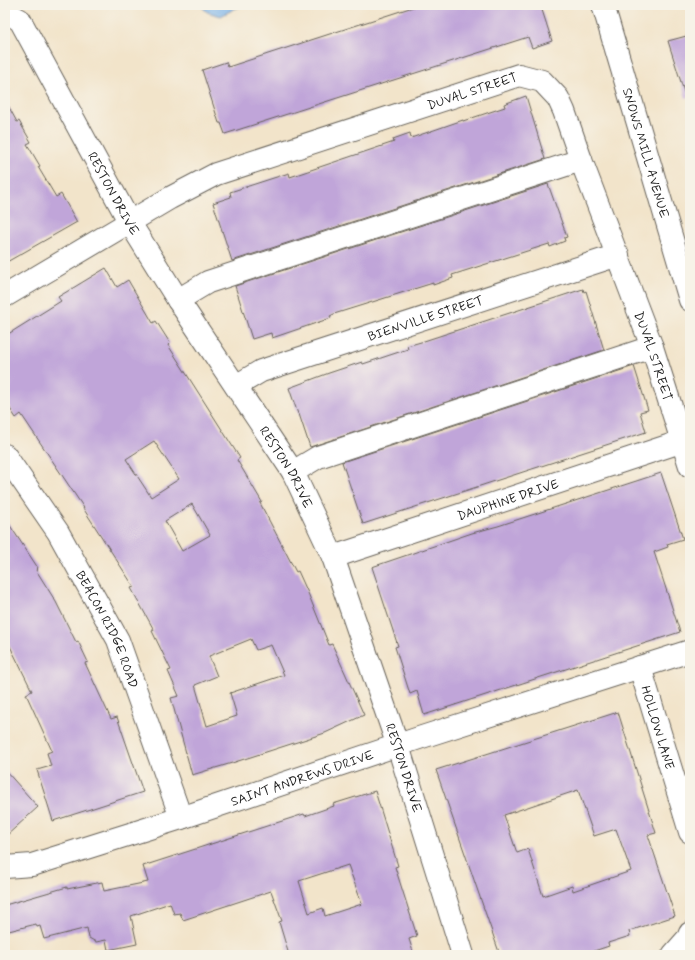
<svg xmlns="http://www.w3.org/2000/svg" width="695" height="960" font-family="Mynerve,sans-serif">
	<style>
		.water { fill: #79b2e9; stroke: #4a6782 }
		.building { fill: #c0a5d9; fill-rule: evenodd }
		.lines { fill: none; stroke-linecap: round; stroke-linejoin: round }
		.minor-casing { stroke: #676259; stroke-width: 24 }
		.major-casing { stroke: #676259; stroke-width: 24 }
		.minor { stroke: #fff; stroke-width: 22 }
		.major { stroke: #fff; stroke-width: 22 }
		.labels { text-anchor: middle; stroke-width: 3; stroke-linejoin: round; paint-order: stroke }
		.street-label { font-size: 13px; fill: #1c1c1c; stroke: #f7f3e8 }
	</style>
	<rect width="100%" height="100%" fill="#f7f3e8"/>
	<filter id="ink" filterUnits="userSpaceOnUse"><feTurbulence type="fractalNoise" baseFrequency=".025" numOctaves="2"/><feDisplacementMap in="SourceGraphic" scale="8" xChannelSelector="R" yChannelSelector="G"/><feConvolveMatrix kernelMatrix="1 2 1 2 8 2 1 2 1" color-interpolation-filters="sRGB"/></filter>
	<filter id="wash" filterUnits="userSpaceOnUse"><feTurbulence type="fractalNoise" baseFrequency=".012" numOctaves="4" result="noise"/><feDisplacementMap in="SourceGraphic" scale="16" xChannelSelector="R" yChannelSelector="G"/><feGaussianBlur stdDeviation="0.9" result="paint"/><feColorMatrix in="noise" values="0 0 0 0 0 0 0 0 0 0 0 0 0 0 0 0 0 1.4 0 .05"/><feComposite in="paint" operator="in"/></filter>
	<g filter="url(#wash)">
		<rect width="100%" height="100%" fill="#f2e4ca"/>
		<path class="water" d="M200 5H244L234 9 221 16 207 12Z"/>
		<g id="blocks">
			<g class="building">
				<path d="M419 5H539L540 9 542 10 552 41 532 48 528 37 225 134 221 123H219L202 70 226 62 228 67Z"/>
				<path d="M690 35V97L686 98 668 41Z"/>
				<path d="M526 96 545 159 232 261 213 203 231 197 230 192 289 173 290 177 394 142 393 139 410 133 411 138 463 120V121L505 107 504 104Z"/>
				<path d="M5 100 17 122 19 121 31 142 27 144 40 166 38 167 56 197 61 194 77 222 5 263Z"/>
				<path d="M548 184 567 237 564 238 565 241 550 247 549 244 452 275 453 278 433 285V283L334 314 330 316 331 318 272 338 271 333 252 339 235 286Z"/>
				<path d="M106 268 117 287 128 280 153 323 156 321 170 343 168 345 240 458 237 460 262 502 260 503 296 572 298 571 308 593 329 645 332 644 364 715 325 733 232 763 192 775 171 698 179 696 168 671 171 670 152 631 154 630 131 588 134 587 83 508H84L21 414 16 418 5 401V336L61 301 58 297ZM154 441 179 479 151 497 126 459ZM192 504 210 535 182 551 165 521ZM251 639 256 650 271 645 284 675 230 693 237 716 207 726 195 685 217 676 209 656Z"/>
				<path d="M583 289 584 292 586 291 604 350 310 447 299 414H298L289 388 329 373 362 362 363 364 408 349 407 346 421 342Z"/>
				<path d="M634 366 648 410 640 412 646 432 363 524 342 462Z"/>
				<path d="M661 473 683 539 667 544 668 547 654 552 680 632 424 715 417 691 410 694 395 647 398 646 372 567 472 533 498 526Z"/>
				<path d="M5 518 38 568 36 570 56 602 76 642 78 641 88 662 85 663 111 719 117 717 143 792 53 821 37 770 51 766 47 753 52 751 26 694 32 691 5 636Z"/>
				<path d="M618 712 656 833 648 835 675 916 629 931 630 936 608 943 609 946 582 955H500L436 770ZM578 790 594 836 616 829 631 871 573 891 572 886 543 896 528 849 517 853 504 815Z"/>
				<path d="M5 770 38 807 5 837Z"/>
				<path d="M375 791 398 866 395 867 417 936 409 939 414 955H289L279 922 282 921 271 891 183 920 180 913 174 914 170 903 131 916 137 944 108 950 106 940 96 942 89 938 87 928 44 939 40 926 37 927 36 924 5 932V905L67 887V889L102 882 104 891 148 882 143 866 304 814 305 816 334 806 333 804ZM348 865 362 904 325 916 323 908 309 913 299 881Z"/>
			</g>
		</g>
	</g>
	<g filter="url(#ink)">
		<use href="#blocks" fill-opacity="0" stroke="#676259" stroke-width="1"/>
		<g class="lines">
			<g class="minor-casing">
				<g id="minor">
					<path id="s1" d="M5 12 20 20 130 223 178 300 293 472 333 557 398 746 463 955"/>
					<path id="s2" d="M5 296 170 198 216 174 519 75 542 81 558 98 564 111 581 160 652 347 690 466"/>
					<path d="M178 300 208 282 581 160"/>
					<path id="s3" d="M236 386 261 371 618 255"/>
					<path id="s4" d="M5 455 58 532 118 640 181 818"/>
					<path d="M293 472 318 457 652 347"/>
					<path id="s5" d="M333 557 683 441"/>
					<path id="s6" d="M640 667 690 832"/>
					<path id="s7" d="M5 867 32 865 181 818 422 737 690 651"/>
					<path d="M673 955 688 938 690 933"/>
				</g>
			</g>
			<g class="major-casing">
				<g id="major">
					<path id="s8" d="M603 5 690 300"/>
				</g>
			</g>
			<use href="#minor" class="minor"/>
			<use href="#major" class="major"/>
		</g>
	</g>
	<g class="labels">
		<g class="street-label">
			<text dy="5" stroke="none"><textPath href="#s2" startOffset="513">DUVAL STREET</textPath></text>
			<text dy="5" stroke="none"><textPath href="#s8" startOffset="154">SNOWS MILL AVENUE</textPath></text>
			<text dy="5" stroke="none"><textPath href="#s1" startOffset="214">RESTON DRIVE</textPath></text>
			<text dy="5" stroke="none"><textPath href="#s3" startOffset="202">BIENVILLE STREET</textPath></text>
			<text dy="5" stroke="none"><textPath href="#s2" startOffset="885">DUVAL STREET</textPath></text>
			<text dy="5" stroke="none"><textPath href="#s1" startOffset="538">RESTON DRIVE</textPath></text>
			<text dy="5" stroke="none"><textPath href="#s5" startOffset="184">DAUPHINE DRIVE</textPath></text>
			<text dy="5" stroke="none"><textPath href="#s4" startOffset="203">BEACON RIDGE ROAD</textPath></text>
			<text dy="5" stroke="none"><textPath href="#s6" startOffset="63">HOLLOW LANE</textPath></text>
			<text dy="5" stroke="none"><textPath href="#s1" startOffset="862">RESTON DRIVE</textPath></text>
			<text dy="5" stroke="none"><textPath href="#s7" startOffset="311">SAINT ANDREWS DRIVE</textPath></text>
		</g>
	</g>
	<rect width="695" height="960" fill="none" stroke="#f7f3e8" stroke-width="20"/>
</svg>
